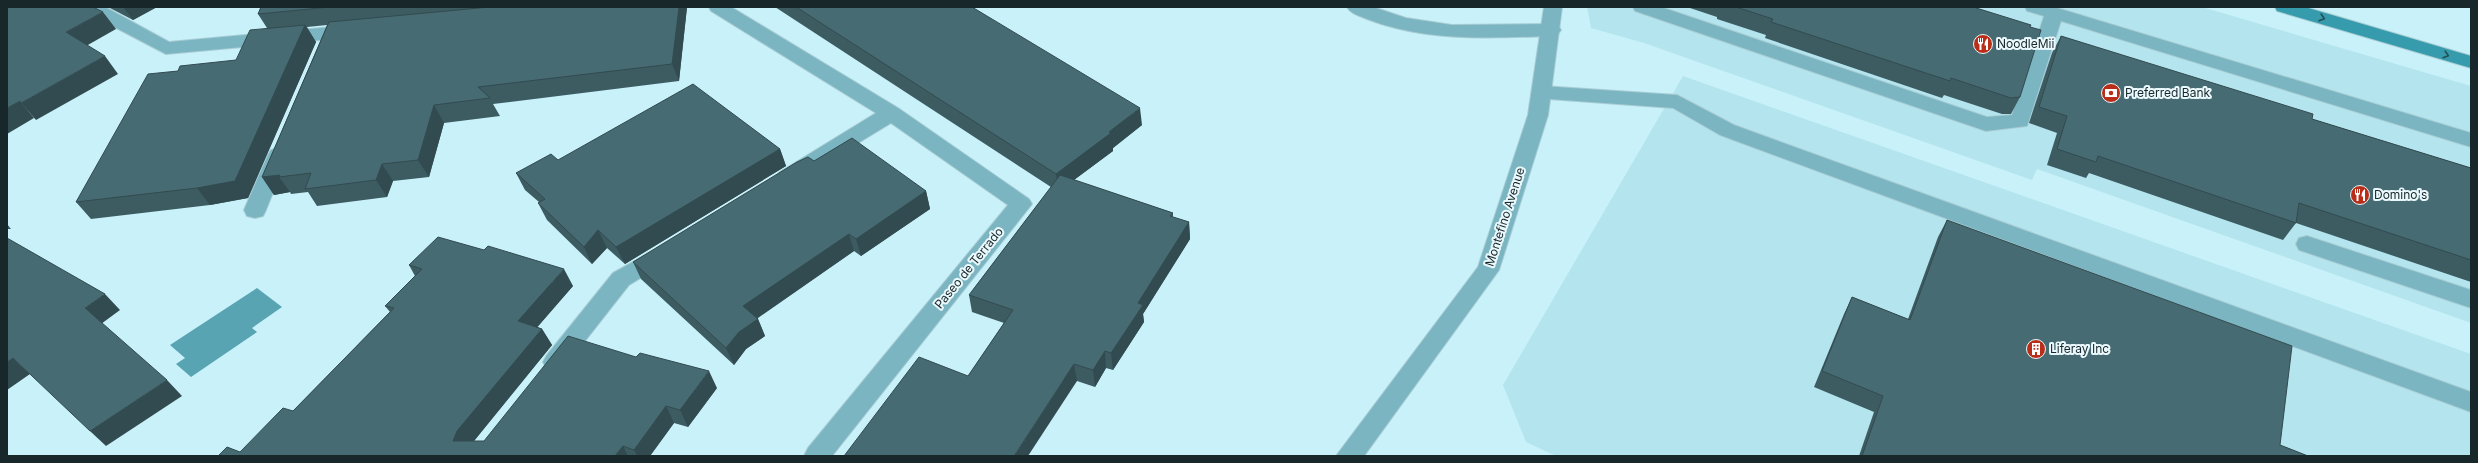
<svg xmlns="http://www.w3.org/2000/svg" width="2478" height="463" font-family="Inter,sans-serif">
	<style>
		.built { fill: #b4e5ef }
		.water { fill: #58a4b3 }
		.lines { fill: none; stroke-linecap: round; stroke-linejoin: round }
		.service-casing { stroke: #a9cdd4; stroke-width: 2 }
		.minor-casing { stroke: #a9cdd4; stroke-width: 2 }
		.secondary-casing { stroke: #a9cdd4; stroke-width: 2 }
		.service { fill: #7bb5c1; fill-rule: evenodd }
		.minor { fill: #7bb5c1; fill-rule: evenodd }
		.secondary { fill: #369bac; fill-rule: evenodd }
		.wall { fill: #3d5c62 }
		.shaded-wall { fill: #324b50 }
		.building { fill: #476b72; stroke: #324b50 }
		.oneway { stroke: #225058 }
		.labels { text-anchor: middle; stroke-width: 4; stroke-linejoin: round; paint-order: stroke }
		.poi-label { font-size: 12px; fill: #18272a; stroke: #eaf9fd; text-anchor: start }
		.street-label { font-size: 12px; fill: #18272a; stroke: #eaf9fd }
	</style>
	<rect width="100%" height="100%" fill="#c9f1f9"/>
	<g class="built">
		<path d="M1587 7H2202L2471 86V323L2037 169 2032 180 1644 43 1591 28Z"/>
		<path d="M1683 76 2471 354V456H1556L1526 442 1503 385Z"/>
	</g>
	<path class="water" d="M257 288 282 307 252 328 257 332 191 377 176 364 185 358 170 345Z"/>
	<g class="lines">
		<g class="service-casing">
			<g id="service">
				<path d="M1347 7H1373L1406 18 1452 25 1551 24 1558 26 1561 30 1558 34 1551 36C1490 38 1426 42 1367 19 1360 16 1351 14 1347 7Z"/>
				<path d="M1633 7H1661L1987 117 2012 115 2044 16 2027 11 2025 7H2054L2471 133V147L2061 21 2027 126 1986 131 1635 11Z"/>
				<path d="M1542 86 1677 95 1734 125 2471 392V412L1720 135 1673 108 1535 98 1532 93 1535 88Z"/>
				<path d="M2307 236 2471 290V308L2299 250 2296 244 2299 238Z"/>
			</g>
		</g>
		<g class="minor-casing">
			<g id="minor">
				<path d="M82 7H105L169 42 353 25 360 27 363 31 360 35 353 37 166 54 84 11Z"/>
				<path d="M709 7H731L898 108 1029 199 1032 204 832 456H804L808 448 1008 205 891 123 794 182 787 184 780 182 776 177 780 172 876 113 711 11Z"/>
				<path d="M1544 7H1562L1548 115 1499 270 1364 456H1336L1478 267 1528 115Z"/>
				<path d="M278 148 285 150 288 155 266 210 263 216 255 218 247 216 244 210 268 155 271 150Z"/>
				<path d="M662 246 670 248 673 254 670 260 629 285 563 369 555 372 547 369 543 362 547 355 613 273Z"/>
			</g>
		</g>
		<g class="secondary-casing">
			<path id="secondary" d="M2275 7H2305L2471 56V68L2277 11Z"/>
		</g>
		<use href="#service" class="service"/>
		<use href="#minor" class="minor"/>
		<use href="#secondary" class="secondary"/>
	</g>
	<g class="wall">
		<path d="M108 7H157L133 20Z"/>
		<path d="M261 7H687L679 81 493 104 500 116 444 123 429 177 393 181 387 197 317 206 308 192 291 194 290 192 274 195 262 177 327 25 307 27 316 42 248 198 210 205 91 219 76 202 178 71 236 60 267 28 258 14Z"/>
		<path d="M775 7H972L1142 125 1113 148V151L1074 180 1173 213V217L1189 222 1190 239 1143 314 1144 322 1113 370 1106 368 1095 387 1077 381 968 376 1004 323 972 312 969 295 1051 187Z"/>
		<path d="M1687 7H1973L2030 27 2020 97 2011 114H2002L1944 95 1942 98 1765 38 1766 35 1717 19V17Z"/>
		<path d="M2061 36 2312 119 2471 168V282L2296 223 2283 240 2089 173 2086 178 2047 165 2057 133 2029 123 2052 53Z"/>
		<path d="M780 149 786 166 625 264 607 248 592 264 547 220 538 203 539 202 525 190 516 173 558 160Z"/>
		<path d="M814 161 926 191 930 209 861 256 854 251 758 318V319L765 336 746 349 734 365 641 279 633 262Z"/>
		<path d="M1947 220 2280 445 2308 456H1859L1874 412 1814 387 1844 314 1852 297 1908 319 1938 237Z"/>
		<path d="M7 224 11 229H7Z"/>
		<path d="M409 265 573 286 537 327 542 329 552 345 474 441H484L717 388 688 427 674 423 650 456H218L240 452 293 411 390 312 385 306 415 276Z"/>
	</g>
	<g class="shaded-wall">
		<path d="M123 7H157L133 20Z"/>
		<path d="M679 7H687L679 81 672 64Z"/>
		<path d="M103 12 116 29 79 50 66 32Z"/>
		<path d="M305 25 316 42 248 198 210 205 197 188Z"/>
		<path d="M105 56 118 74 36 120 21 103Z"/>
		<path d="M20 101 34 118 7 134V108Z"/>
		<path d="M434 105 444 123 429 177 418 160Z"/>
		<path d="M1140 108 1142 125 1113 148V151L1059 191 1056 174Z"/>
		<path d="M780 149 786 166 625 264 616 247Z"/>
		<path d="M382 164 393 181 387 197 376 180Z"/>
		<path d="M280 175 279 177 290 192 274 195 262 177Z"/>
		<path d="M926 191 930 209 861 256 856 239Z"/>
		<path d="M1189 222 1190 239 1143 314 1144 322 1113 370 1111 353 1138 303Z"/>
		<path d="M598 230 607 248 592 264 584 247Z"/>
		<path d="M849 234 854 251 750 323 743 306Z"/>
		<path d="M564 269 573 286 528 338 518 321Z"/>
		<path d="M105 294 120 310 101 324 85 308Z"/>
		<path d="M758 319 765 336 746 349 734 365 726 348 739 332Z"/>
		<path d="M542 329 552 345 469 447 453 441 457 431Z"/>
		<path d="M1105 351 1106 368 1095 387 1093 370Z"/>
		<path d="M13 358 30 374 7 390V362Z"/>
		<path d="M1074 364 1077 381 1028 456H1014Z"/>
		<path d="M709 371 717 388 688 427 680 410Z"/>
		<path d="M167 380 182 396 106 446 90 431Z"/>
		<path d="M666 406 674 423 650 456H637L634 450Z"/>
		<path d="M623 446 628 456H615Z"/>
	</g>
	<g class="building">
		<path d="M7 7H93L103 12 66 32 105 56 21 103 20 101 7 108Z"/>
		<path d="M261 7H330L258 14Z"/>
		<path d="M490 7H679L672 64 478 87 490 98 434 105 418 160 382 164 376 180 305 189 311 173 279 177 280 175 262 177 329 22Z"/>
		<path d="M796 7H972L1140 108 1109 132 1111 133 1056 174Z"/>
		<path d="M1736 7H1973L2031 25 2030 27 2041 30 2020 97 2011 98 1951 78 1950 81 1771 22 1773 19Z"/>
		<path d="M305 25 235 181 197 188 76 202 148 74 178 71 180 66 236 60 250 30Z"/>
		<path d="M2061 36 2313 114 2312 119 2471 168V260L2299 203 2296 223 2098 156 2096 162 2057 149 2067 116 2039 107Z"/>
		<path d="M693 84 780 149 616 247 598 230 584 247 538 203 545 199 516 173 551 154 558 160Z"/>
		<path d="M852 138 926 191 856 239 849 234 743 306 758 319 739 332 726 348 633 262 797 162 808 157 814 161Z"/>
		<path d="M1060 175 1173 213 1170 216 1189 222 1138 303 1143 305 1111 353 1105 351 1093 370 1074 364 1014 456H844L919 357 968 376 1013 310 969 295Z"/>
		<path d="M1947 220 2292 346 2280 445 2308 456H1862L1883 396 1822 371 1852 297 1910 320Z"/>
		<path d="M438 237 484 250 488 246 564 269 518 321 542 329 457 431 453 441H484L568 336 636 357 640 353 709 371 680 410 666 406 634 450 623 446 615 456H218L227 447 240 452 283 408 293 411 394 308 385 306 422 269 409 265Z"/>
		<path d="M7 238 105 294 85 308 167 380 90 431 13 358 7 362Z"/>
	</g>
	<defs><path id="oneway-chevron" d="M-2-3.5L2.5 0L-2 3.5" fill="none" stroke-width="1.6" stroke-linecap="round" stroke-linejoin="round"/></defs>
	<g class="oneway">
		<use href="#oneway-chevron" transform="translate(2322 18) rotate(17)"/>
		<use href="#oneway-chevron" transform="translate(2446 55) rotate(17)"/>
	</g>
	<defs>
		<g id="restaurant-disc" transform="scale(1)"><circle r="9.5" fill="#b92d19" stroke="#eaf9fd"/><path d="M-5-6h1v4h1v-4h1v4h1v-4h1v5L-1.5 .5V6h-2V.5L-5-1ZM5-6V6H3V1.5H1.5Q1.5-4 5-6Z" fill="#fff"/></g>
		<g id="bank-disc" transform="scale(1)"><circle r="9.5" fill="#b92d19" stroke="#eaf9fd"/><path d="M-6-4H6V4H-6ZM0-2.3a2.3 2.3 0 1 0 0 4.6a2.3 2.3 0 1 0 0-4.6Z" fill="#fff"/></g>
		<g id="building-disc" transform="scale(1)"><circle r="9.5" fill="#b92d19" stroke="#eaf9fd"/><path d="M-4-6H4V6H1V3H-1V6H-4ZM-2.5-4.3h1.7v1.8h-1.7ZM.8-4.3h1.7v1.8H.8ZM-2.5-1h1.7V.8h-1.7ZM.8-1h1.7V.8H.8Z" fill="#fff"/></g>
	</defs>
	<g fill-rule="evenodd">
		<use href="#restaurant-disc" x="1983" y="44"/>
		<use href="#bank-disc" x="2111" y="93"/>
		<use href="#restaurant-disc" x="2360" y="195"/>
		<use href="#building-disc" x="2036" y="349"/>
	</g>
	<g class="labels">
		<g class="poi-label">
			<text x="1997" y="48">NoodleMii</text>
			<text x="2125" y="97">Preferred Bank</text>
			<text x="2374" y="199">Domino's</text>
			<text x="2050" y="353">Liferay Inc</text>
		</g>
		<g class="street-label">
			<text transform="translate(1505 217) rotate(-72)" y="4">Montefino Avenue</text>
			<text transform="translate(969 268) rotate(-51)" y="4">Paseo de Terrado</text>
		</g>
	</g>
	<rect width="2478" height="463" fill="none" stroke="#18272a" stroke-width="16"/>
</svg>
